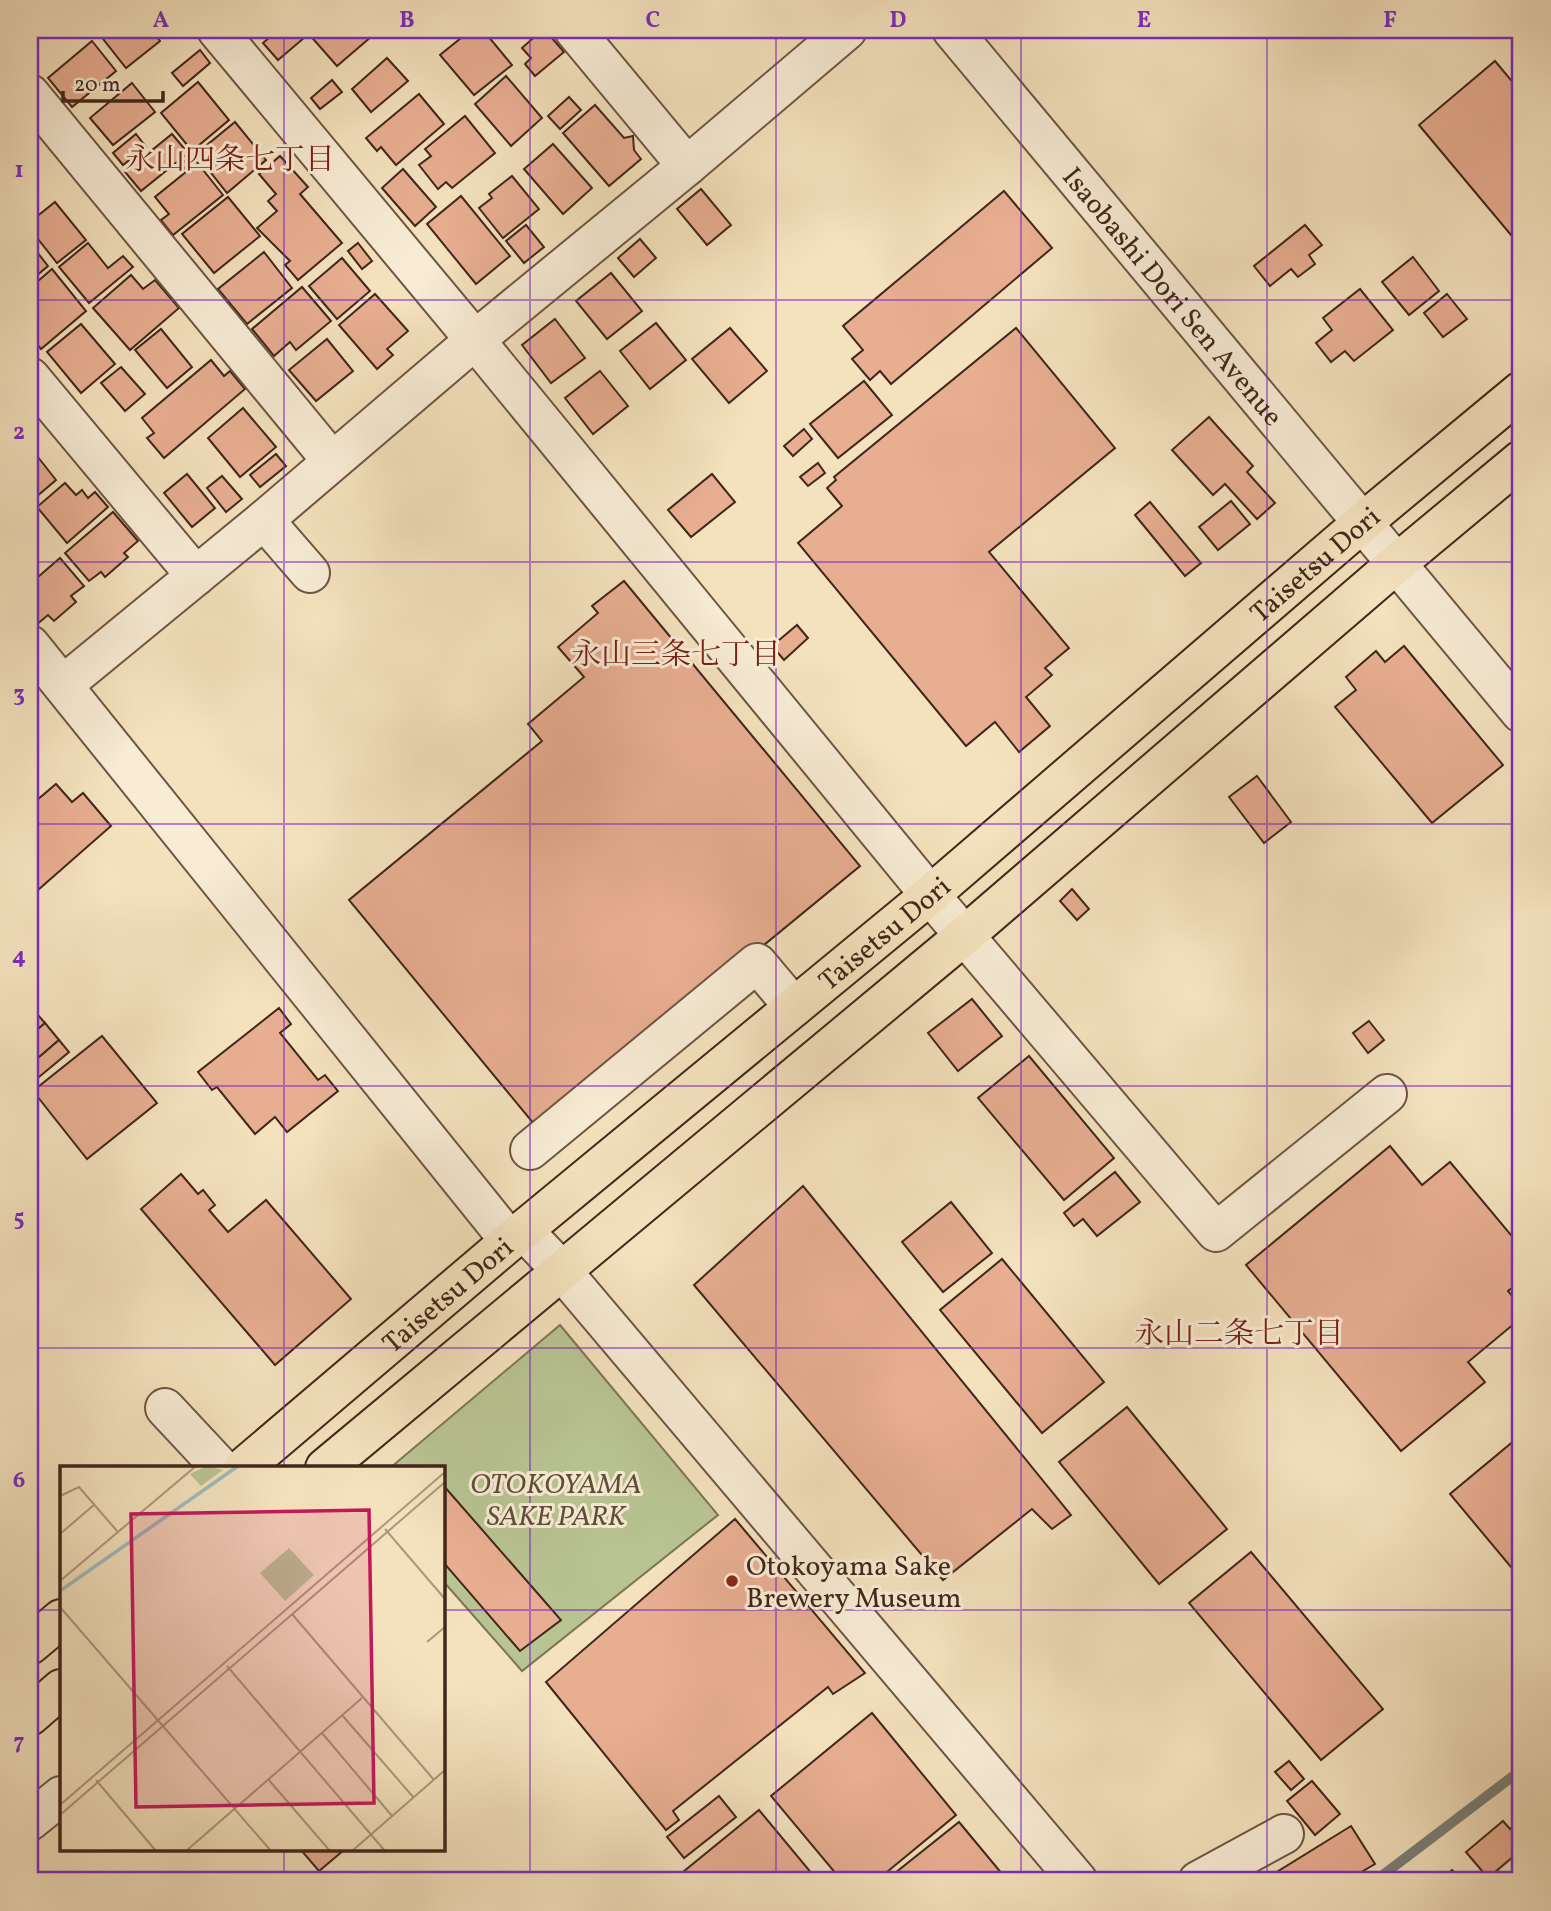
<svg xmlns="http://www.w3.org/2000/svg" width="1551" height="1911" font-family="Vollkorn,'Noto Serif JP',serif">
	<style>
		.green { fill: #b9c493; stroke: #7d7556; stroke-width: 2 }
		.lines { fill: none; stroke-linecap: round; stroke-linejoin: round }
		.stream { stroke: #7a7f7b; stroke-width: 10 }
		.building { fill: #e8ae92; stroke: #41261a; stroke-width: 2 }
		.minor-casing { stroke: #6e5543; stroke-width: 42 }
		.highway-casing { stroke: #41261a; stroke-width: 42 }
		.minor { stroke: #f8ecd5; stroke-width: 38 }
		.highway { stroke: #f4e2be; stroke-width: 38 }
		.grid { fill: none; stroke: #7b2cbf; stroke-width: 2; stroke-opacity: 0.55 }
		.poi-dot { fill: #8f2418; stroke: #f8ecd5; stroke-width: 2.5 }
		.labels { text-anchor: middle; stroke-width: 6; stroke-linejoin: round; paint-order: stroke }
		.street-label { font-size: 28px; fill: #41261a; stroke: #f8ecd5 }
		.park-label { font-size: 28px; font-style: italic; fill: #5f4e38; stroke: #f8ecd5 }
		.poi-label { font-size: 28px; fill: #41261a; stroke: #f8ecd5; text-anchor: start }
		.neighbourhood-label { font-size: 30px; fill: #7a1f14; stroke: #f8ecd5 }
		.inset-river { fill: none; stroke: #a0bbbc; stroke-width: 3.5 }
		.inset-road { fill: none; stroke: #ac977c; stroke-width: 2 }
		.view { fill: #c2185b; fill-opacity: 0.15; stroke: #c2185b; stroke-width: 3.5 }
		.inset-edge { fill: none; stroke: #41261a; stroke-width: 3.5 }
		.neatline { fill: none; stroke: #7b2cbf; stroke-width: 2.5 }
		.grid-label { font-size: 23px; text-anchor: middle; font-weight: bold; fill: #7b2cbf }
	</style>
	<rect width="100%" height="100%" fill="#f4e2be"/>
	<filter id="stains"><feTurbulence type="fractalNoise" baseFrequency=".00286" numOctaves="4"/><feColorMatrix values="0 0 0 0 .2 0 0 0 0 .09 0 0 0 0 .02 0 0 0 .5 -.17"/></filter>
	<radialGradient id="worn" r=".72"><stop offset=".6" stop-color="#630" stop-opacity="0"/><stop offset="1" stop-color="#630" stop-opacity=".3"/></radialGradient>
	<path class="green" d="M560 1325 718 1515 522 1671 443 1581V1468H390Z"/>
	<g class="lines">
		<path class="stream" d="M1375 1881 1521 1770"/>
	</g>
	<g class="building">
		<path d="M96 30H152L160 41 126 68Z"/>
		<path d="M278 30H297L304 38 278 60 263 43Z"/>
		<path d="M310 30H379L337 66 307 32Z"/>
		<path d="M471 30H483L512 65 474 95 440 55Z"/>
		<path d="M542 30H545L564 52 535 76 525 64 531 58 522 48Z"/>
		<path d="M92 41 116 71 72 107 48 78Z"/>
		<path d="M200 50 210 63 183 86 172 73Z"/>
		<path d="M387 58 408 81 371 112 352 89Z"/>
		<path d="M1495 61 1521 92V247L1419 125Z"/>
		<path d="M506 76 542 118 511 146 475 104Z"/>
		<path d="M332 80 342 92 320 109 311 98Z"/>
		<path d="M198 82 229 120 192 151 161 113Z"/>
		<path d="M132 83 155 112 113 145 90 118Z"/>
		<path d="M419 94 444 124 396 165 381 147 377 151 366 138Z"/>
		<path d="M569 97 581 110 560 129 548 116Z"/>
		<path d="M595 105 624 138 633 136 634 150 641 159 609 186 563 133Z"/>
		<path d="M465 116 495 153 452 188 446 182 438 189 419 165 431 156 425 149Z"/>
		<path d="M235 122 266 160 227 193 196 154Z"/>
		<path d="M136 134 146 147 123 165 113 153Z"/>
		<path d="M172 134 188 153 141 191 125 172Z"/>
		<path d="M553 144 592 188 563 214 524 169Z"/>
		<path d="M192 156 223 195 173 235 161 220 169 214 155 197 187 171 181 164Z"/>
		<path d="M280 156 308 187 300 194 342 243 298 280 285 265 290 261 257 228 277 211 268 201 276 194 259 174Z"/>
		<path d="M403 169 436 207 415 226 382 188Z"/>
		<path d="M512 176 539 209 503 238 479 208 492 198 489 194Z"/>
		<path d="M701 189 731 225 707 245 677 209Z"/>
		<path d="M1004 191 1052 248 891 384 880 371 870 380 852 359 863 350 843 326Z"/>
		<path d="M461 196 510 256 476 284 427 224Z"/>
		<path d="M228 197 260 236 214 273 182 234Z"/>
		<path d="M55 202 86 240 57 263 30 229V222Z"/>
		<path d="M526 225 544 247 524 263 506 241Z"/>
		<path d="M1305 225 1322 245 1309 255 1315 264 1298 277 1291 269 1270 286 1254 266Z"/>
		<path d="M640 239 656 258 634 277 618 258Z"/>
		<path d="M30 243 48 266 30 281Z"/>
		<path d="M88 243 108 268 123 256 133 267 89 303 59 267Z"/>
		<path d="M358 243 372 261 362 269 348 251Z"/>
		<path d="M264 252 292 288 247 324 218 289Z"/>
		<path d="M1413 257 1439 291 1409 315 1382 282Z"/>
		<path d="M342 258 370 291 337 319 309 286Z"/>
		<path d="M52 269 86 311 41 349 30 336V288Z"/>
		<path d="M611 273 642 311 607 339 576 301Z"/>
		<path d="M131 275 143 289 155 280 179 308 130 350 93 308Z"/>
		<path d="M302 287 331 321 296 350 290 342 274 356 252 329Z"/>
		<path d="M1360 289 1393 330 1354 361 1345 351 1331 362 1316 343 1332 330 1323 318Z"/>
		<path d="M375 294 408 331 387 349 393 355 377 369 339 325Z"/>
		<path d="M1447 294 1467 319 1443 337 1424 313Z"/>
		<path d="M555 319 585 358 551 383 522 345Z"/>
		<path d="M656 323 686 360 650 389 620 351Z"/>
		<path d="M81 324 115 364 81 393 47 352Z"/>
		<path d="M730 328 767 371 729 403 692 359Z"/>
		<path d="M1016 328 1115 448 989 552 1069 648 1045 668 1052 675 1026 697 1050 726 1019 752 995 722 966 746 798 543 842 506 827 488 836 480 834 477Z"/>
		<path d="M161 329 192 367 167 388 135 350Z"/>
		<path d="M327 339 353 371 316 401 289 370Z"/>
		<path d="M211 360 224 376 230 371 245 389 164 458 147 438 154 433 142 418Z"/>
		<path d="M121 367 145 394 125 411 101 383Z"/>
		<path d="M600 371 628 406 593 434 565 398Z"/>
		<path d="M864 381 892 415 838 458 810 424Z"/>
		<path d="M243 408 276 447 240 477 208 438Z"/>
		<path d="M1209 417 1253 466 1247 472 1275 503 1257 519 1225 484 1213 495 1172 450Z"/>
		<path d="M804 429 812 439 793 456 784 446Z"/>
		<path d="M30 447 56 480 30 502Z"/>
		<path d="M276 454 286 466 260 487 250 475Z"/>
		<path d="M818 463 825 473 808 486 800 477Z"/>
		<path d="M187 474 215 508 192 527 164 493Z"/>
		<path d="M712 474 735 502 691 537 668 510Z"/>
		<path d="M222 476 242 499 226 512 207 488Z"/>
		<path d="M65 483 76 495 82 490 88 498 95 492 108 507 67 543 37 507Z"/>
		<path d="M1231 501 1250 524 1218 550 1199 527Z"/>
		<path d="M1150 502 1201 563 1185 576 1135 515Z"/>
		<path d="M113 512 138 541 124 553 128 557 105 577 101 572 89 581 65 553Z"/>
		<path d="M60 558 84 586 71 596 76 602 54 621 48 615 36 625 30 618V584Z"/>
		<path d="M624 581 860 866 539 1130 349 900 542 741 528 724 584 677 558 647 598 613 592 606Z"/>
		<path d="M797 625 808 638 784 660 772 646Z"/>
		<path d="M1404 646 1503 765 1432 823 1335 707 1356 690 1346 677 1376 651 1385 662Z"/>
		<path d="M1257 776 1291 822 1264 843 1229 797Z"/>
		<path d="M56 784 72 802 83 793 111 826 30 897V806Z"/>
		<path d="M1072 889 1089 909 1077 920 1060 901Z"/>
		<path d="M972 999 1002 1036 958 1071 928 1033Z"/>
		<path d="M30 1006 45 1023 30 1036Z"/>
		<path d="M279 1008 291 1024 280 1033 318 1080 325 1075 338 1091 287 1132 275 1117 255 1134 217 1087 212 1090 198 1072Z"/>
		<path d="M1369 1021 1384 1040 1368 1053 1353 1033Z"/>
		<path d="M45 1023 59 1040 30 1065V1036Z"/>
		<path d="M102 1036 157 1103 87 1159 33 1091Z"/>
		<path d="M59 1040 69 1052 33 1082 30 1079V1065Z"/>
		<path d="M1029 1056 1114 1158 1064 1200 978 1098Z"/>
		<path d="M1390 1146 1422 1185 1450 1162 1521 1247V1281L1508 1291 1521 1307V1318L1468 1362 1485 1382 1401 1451 1246 1265Z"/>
		<path d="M1115 1172 1140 1202 1097 1236 1083 1219 1074 1226 1064 1213Z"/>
		<path d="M181 1174 198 1194 203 1190 215 1205 209 1210 228 1232 266 1200 351 1299 275 1365 141 1209Z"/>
		<path d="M803 1186 1071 1515 1052 1529 1032 1509 943 1580 694 1285Z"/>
		<path d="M951 1202 992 1253 943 1292 902 1242Z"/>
		<path d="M1002 1259 1104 1382 1042 1433 940 1310Z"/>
		<path d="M1127 1407 1227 1529 1159 1584 1059 1462Z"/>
		<path d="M1521 1435V1579L1450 1494Z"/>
		<path d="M443 1485 561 1620 520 1651 443 1562Z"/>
		<path d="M735 1519 865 1673 833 1694 828 1687 673 1811 679 1820 666 1830 546 1682Z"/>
		<path d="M1251 1552 1383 1709 1321 1760 1189 1603Z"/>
		<path d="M872 1713 956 1815 876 1881H842L771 1796Z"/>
		<path d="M1289 1761 1304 1779 1291 1790 1275 1772Z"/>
		<path d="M1312 1781 1340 1814 1315 1835 1287 1801Z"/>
		<path d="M719 1796 736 1817 684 1858 667 1837Z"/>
		<path d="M759 1810 818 1881H690L683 1872Z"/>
		<path d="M1503 1821 1510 1829 1517 1823 1521 1828V1850L1488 1878 1466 1852Z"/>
		<path d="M959 1822 1008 1881H885Z"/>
		<path d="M1351 1826 1375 1864 1346 1881H1262Z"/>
		<path d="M301 1850H344L319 1871Z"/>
		<path d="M1452 1870 1462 1881H1438Z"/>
	</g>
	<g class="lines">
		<g class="minor-casing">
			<g id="minor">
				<path d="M217 30 475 340 930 895 1216 1232 1387 1094"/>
				<path d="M574 30 687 166"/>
				<path id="s1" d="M952 30 1521 713"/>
				<path d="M30 94 332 461"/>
				<path d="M30 377 196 576"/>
				<path d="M264 520 310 573"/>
				<path d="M30 645 510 1241"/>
				<path d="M63 685 264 520 475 340 687 166 847 30"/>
				<path d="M530 1150 757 963 794 1007"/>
				<path d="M523 1230 561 1270 1078 1881"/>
				<path d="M165 1408 221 1468"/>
				<path d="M30 1821 61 1796"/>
				<path d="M1198 1881 1284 1834"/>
			</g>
		</g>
		<g class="highway-casing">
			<g id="highway">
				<path id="s2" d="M243 1468 510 1241 930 895 1362 523 1521 391"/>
				<path d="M325 1468 964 936 1396 564 1521 460"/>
				<path d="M30 1645 61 1619"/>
				<path d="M30 1716 61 1689"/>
			</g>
		</g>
		<use href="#minor" class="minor"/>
		<use href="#highway" class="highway"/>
	</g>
	<path class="grid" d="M284 30V1468M530 30V1881M776 30V1881M1021 30V1881M1267 30V1881M30 300H1521M30 562H1521M30 824H1521M30 1086H1521M30 1348H1521M30 1610H61M443 1610H1521M284 1850V1881"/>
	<circle class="poi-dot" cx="732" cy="1581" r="7"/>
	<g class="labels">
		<g class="street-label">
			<text dy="10" stroke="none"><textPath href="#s1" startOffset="346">Isaobashi Dori Sen Avenue</textPath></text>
			<text dy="10" stroke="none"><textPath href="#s2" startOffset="1402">Taisetsu Dori</textPath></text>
			<text dy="10" stroke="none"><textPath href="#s2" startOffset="835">Taisetsu Dori</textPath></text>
			<text dy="10" stroke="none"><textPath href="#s2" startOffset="268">Taisetsu Dori</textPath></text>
		</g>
		<g class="park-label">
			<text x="556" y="1493">OTOKOYAMA<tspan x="556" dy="32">SAKE PARK</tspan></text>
		</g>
		<g class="poi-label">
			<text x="746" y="1575">Otokoyama Sake<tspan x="746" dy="32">Brewery Museum</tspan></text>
		</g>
		<g class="neighbourhood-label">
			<text x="230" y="169">永山四条七丁目</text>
			<text x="676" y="664">永山三条七丁目</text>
			<text x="1239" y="1343">永山二条七丁目</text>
		</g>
	</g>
	<g transform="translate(60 1466)">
		<rect width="385" height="385" fill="#f4e2be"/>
		<path d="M147 0 163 4 141 20 130 8ZM229 82 254 109 225 135 200 107Z" fill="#b9c493"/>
		<path class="inset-river" d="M0 125 178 0"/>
		<path class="inset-road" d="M0 30 19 21 57 65M325 63 385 133M0 68 35 38M0 115 136 0M0 141 211 385M232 148 374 314M367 176 385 161M167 200 325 385M282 249 354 332M262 267 332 350M208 313 270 385M36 314 96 385M0 339 385 6M0 349 385 16M126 385 302 232M292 385 385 304"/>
		<path class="view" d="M309 44 314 337 76 341 71 48Z"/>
		<rect width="385" height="385" class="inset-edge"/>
	</g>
	<rect width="1551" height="1911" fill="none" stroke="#f4e2be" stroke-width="77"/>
	<path d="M63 91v10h100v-10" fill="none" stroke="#41261a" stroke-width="3.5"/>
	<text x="74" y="91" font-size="21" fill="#41261a" stroke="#f8ecd5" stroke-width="5" paint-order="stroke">20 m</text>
	<rect x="38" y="38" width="1474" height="1834" class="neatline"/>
	<g class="grid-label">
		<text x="161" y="27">A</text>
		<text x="407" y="27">B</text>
		<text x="653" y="27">C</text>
		<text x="898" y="27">D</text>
		<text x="1144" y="27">E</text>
		<text x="1390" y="27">F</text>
		<text x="19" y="177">1</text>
		<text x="19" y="439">2</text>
		<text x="19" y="701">3</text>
		<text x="19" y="963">4</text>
		<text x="19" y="1225">5</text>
		<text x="19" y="1487">6</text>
		<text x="19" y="1749">7</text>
	</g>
	<rect width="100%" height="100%" filter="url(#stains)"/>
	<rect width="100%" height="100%" fill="url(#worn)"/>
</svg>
